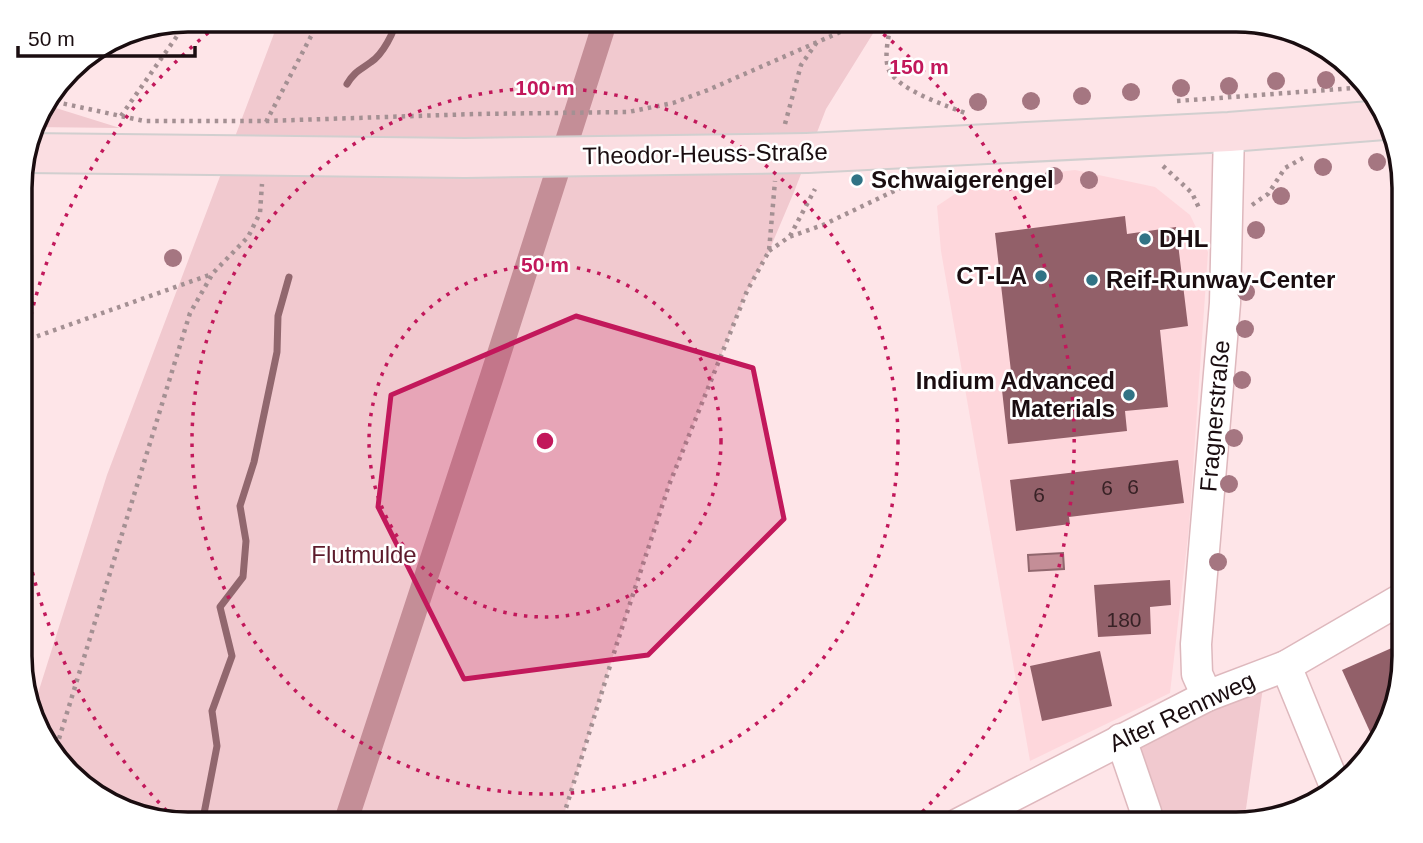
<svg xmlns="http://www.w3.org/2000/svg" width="1423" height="843" font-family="Arial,sans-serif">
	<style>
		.built { fill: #fed7dc }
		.green { fill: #f1c9cf }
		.water { fill: #c48e97; stroke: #91676e; stroke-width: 2 }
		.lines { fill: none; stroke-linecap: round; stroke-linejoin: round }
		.stream { stroke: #91676e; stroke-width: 7 }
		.canal { stroke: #c48e97; stroke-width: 24 }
		.building { fill: #926069 }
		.minor-casing { stroke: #deb8bd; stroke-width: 33 }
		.major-casing { stroke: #d1cfcf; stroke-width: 42 }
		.path { stroke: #a49093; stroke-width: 4.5; stroke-dasharray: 3.5 5; stroke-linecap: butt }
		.minor { stroke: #fff; stroke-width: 30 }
		.major { stroke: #fbdee2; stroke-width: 38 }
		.major-bridge-casing { stroke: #d1cfcf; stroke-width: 42; stroke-linecap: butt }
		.major-bridge { stroke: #fbdee2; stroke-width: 38 }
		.tree { fill: #a57681 }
		.marked { fill: #c2185b; fill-opacity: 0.2; stroke: #c2185b; stroke-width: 5; stroke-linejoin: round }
		.ring { fill: none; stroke: #c2185b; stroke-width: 3.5; stroke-dasharray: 3.5 7 }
		.poi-dot { fill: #317385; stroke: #fff; stroke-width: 2.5 }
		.labels { text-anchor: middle; stroke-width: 5; stroke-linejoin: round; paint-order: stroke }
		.number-label { font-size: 21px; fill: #382226 }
		.street-label { font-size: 24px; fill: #1a0d10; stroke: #fff }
		.poi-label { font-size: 24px; font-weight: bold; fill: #1a0d10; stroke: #fff; text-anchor: start }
		.park-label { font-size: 24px; fill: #5d1b2c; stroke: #fff }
		.rim { fill: none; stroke: #1a0d10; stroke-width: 3.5 }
		.centre { fill: #c2185b; stroke: #fff; stroke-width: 3.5 }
		.ring-label { font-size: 21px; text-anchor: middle; font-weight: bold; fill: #c2185b; stroke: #fff; stroke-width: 5; stroke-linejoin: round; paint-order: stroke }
	</style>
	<rect width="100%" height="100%" fill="#fee5e8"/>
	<path class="built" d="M1075 170 1155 187 1190 215 1208 252 1189 527 1170 693 1030 761 941 251 937 206 973 182Z"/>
	<g class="green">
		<path d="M282 19H882L826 109 794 192 769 251 747 291 669 485 618 640 561 824H187L103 801 47 749 33 709 107 475 275 31Z"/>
		<path d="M43 104 120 128 32 127 37 113Z"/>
		<path d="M1263 687 1244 823H1152L1139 747Z"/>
	</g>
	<path class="water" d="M1063 553 1064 569 1029 571 1028 555Z"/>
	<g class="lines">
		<g class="stream">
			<path d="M347 84C354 72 360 70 371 62 382 55 395 32 396 19"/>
			<path d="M202 824 217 746 212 711 232 656 220 607 243 577 246 541 240 506 254 462 277 352 278 316 289 277"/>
		</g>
		<path class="canal" d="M345 824 492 376 606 19"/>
	</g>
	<g class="building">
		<path d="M1125 216 1127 234 1176 227 1188 326 1160 330 1168 407 1125 411 1127 431 1008 444 1001 381 1012 380 995 233Z"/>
		<path d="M1178 460 1184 503 1069 517 1070 524 1016 531 1010 480Z"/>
		<path d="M1170 580 1171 605 1150 607 1151 634 1098 637 1094 585Z"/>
		<path d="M1403 643V666L1381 740 1376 745 1342 670Z"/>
		<path d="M1100 651 1112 706 1042 721 1030 666Z"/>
	</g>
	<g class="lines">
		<g class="minor-casing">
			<g id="minor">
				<path d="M1286 666 1335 786"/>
				<path d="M1207 696 1197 674 1196 644 1225 303 1229 132"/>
				<path d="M1121 739 1146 812 1148 823"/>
				<path d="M958 824 1207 696 1286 666 1403 598"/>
			</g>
		</g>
		<g class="major-casing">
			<g id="major">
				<path d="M25 153 119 154"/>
				<path d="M807 153 1229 132 1384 120"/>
			</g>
		</g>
		<g class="path">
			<path d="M892 19C889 34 884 54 888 68 896 90 948 106 968 114"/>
			<path d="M47 100 144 121H266L475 114 628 112 673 103 708 90 870 19"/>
			<path d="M1177 101 1368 87"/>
			<path d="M121 116 189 19"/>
			<path d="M266 122 320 19"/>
			<path d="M785 124 801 65 817 42"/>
			<path d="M1163 166 1192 193 1200 210"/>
			<path d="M1252 205 1268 194 1285 168 1303 158"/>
			<path d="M790 236 815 189"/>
			<path d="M769 251 789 237 823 225 919 179"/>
			<path d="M21 342 212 274"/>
			<path d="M54 755 190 313 213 273 248 237 260 213 262 184"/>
			<path d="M561 824 618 640 669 485 747 291 769 251 775 181"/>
		</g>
		<use href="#minor" class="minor"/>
		<use href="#major" class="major"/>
		<g class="major-bridge-casing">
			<path id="major-bridge" d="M119 154 465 158 807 153"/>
		</g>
		<use href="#major-bridge" class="major-bridge"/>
	</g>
	<g class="tree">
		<circle cx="1326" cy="80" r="9"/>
		<circle cx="1276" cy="81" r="9"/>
		<circle cx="1229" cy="86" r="9"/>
		<circle cx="1181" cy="88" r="9"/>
		<circle cx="1131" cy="92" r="9"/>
		<circle cx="1082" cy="96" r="9"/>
		<circle cx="1031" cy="101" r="9"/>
		<circle cx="978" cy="102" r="9"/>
		<circle cx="1377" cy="162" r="9"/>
		<circle cx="1323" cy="167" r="9"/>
		<circle cx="1054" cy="176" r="9"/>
		<circle cx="1089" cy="180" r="9"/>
		<circle cx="1281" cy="196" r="9"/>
		<circle cx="1256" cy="230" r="9"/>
		<circle cx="173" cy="258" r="9"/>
		<circle cx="1246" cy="292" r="9"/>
		<circle cx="1245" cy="329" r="9"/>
		<circle cx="1242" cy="380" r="9"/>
		<circle cx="1234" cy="438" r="9"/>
		<circle cx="1229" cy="484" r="9"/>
		<circle cx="1218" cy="562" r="9"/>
	</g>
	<path class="marked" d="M576 316 753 368 784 519 648 655 464 679 378 507 391 395Z"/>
	<g class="ring">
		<circle cx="545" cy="441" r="176"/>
		<circle cx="545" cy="441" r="353"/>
		<path d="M174 818A529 529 0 0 1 21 515M21 367A529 529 0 0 1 223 21M867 21A529 529 0 0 1 912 822"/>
	</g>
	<g class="poi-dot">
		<circle cx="857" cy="180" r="7"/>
		<circle cx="1145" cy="239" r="7"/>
		<circle cx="1041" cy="276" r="7"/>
		<circle cx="1092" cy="280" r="7"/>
		<circle cx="1129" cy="395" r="7"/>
	</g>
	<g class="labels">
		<g class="number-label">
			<text x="1133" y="494">6</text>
			<text x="1107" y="495">6</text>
			<text x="1039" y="502">6</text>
			<text x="1124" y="627">180</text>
		</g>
		<g class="street-label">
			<text transform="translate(705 154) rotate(-1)" y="8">Theodor-Heuss-Straße</text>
			<text transform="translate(1215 416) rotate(-85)" y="8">Fragnerstraße</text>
			<text transform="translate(1182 712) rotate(-25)" y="8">Alter Rennweg</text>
		</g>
		<g class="poi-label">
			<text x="871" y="188">Schwaigerengel</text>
			<text x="1159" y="247">DHL</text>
			<text x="1027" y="284" text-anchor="end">CT-LA</text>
			<text x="1106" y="288">Reif-Runway-Center</text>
			<text x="1115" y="389" text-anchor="end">Indium Advanced<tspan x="1115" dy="28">Materials</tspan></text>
		</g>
		<g class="park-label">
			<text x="364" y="563">Flutmulde</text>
		</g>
	</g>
	<path d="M0 0H1423V843H0ZM188 32H1236A156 156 0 0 1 1392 188V656A156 156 0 0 1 1236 812H188A156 156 0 0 1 32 656V188A156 156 0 0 1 188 32Z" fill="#fff" fill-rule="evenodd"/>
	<path class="rim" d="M188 32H1236A156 156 0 0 1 1392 188V656A156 156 0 0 1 1236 812H188A156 156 0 0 1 32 656V188A156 156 0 0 1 188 32Z"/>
	<circle cx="545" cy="441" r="10" class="centre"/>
	<g class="ring-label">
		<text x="919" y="74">150 m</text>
		<text x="545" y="95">100 m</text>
		<text x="545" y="272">50 m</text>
	</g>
	<path d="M18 46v10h177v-10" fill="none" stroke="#1a0d10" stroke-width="3.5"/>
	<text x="28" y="46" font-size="21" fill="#1a0d10" stroke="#ffffff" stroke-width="5" paint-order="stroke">50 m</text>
</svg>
